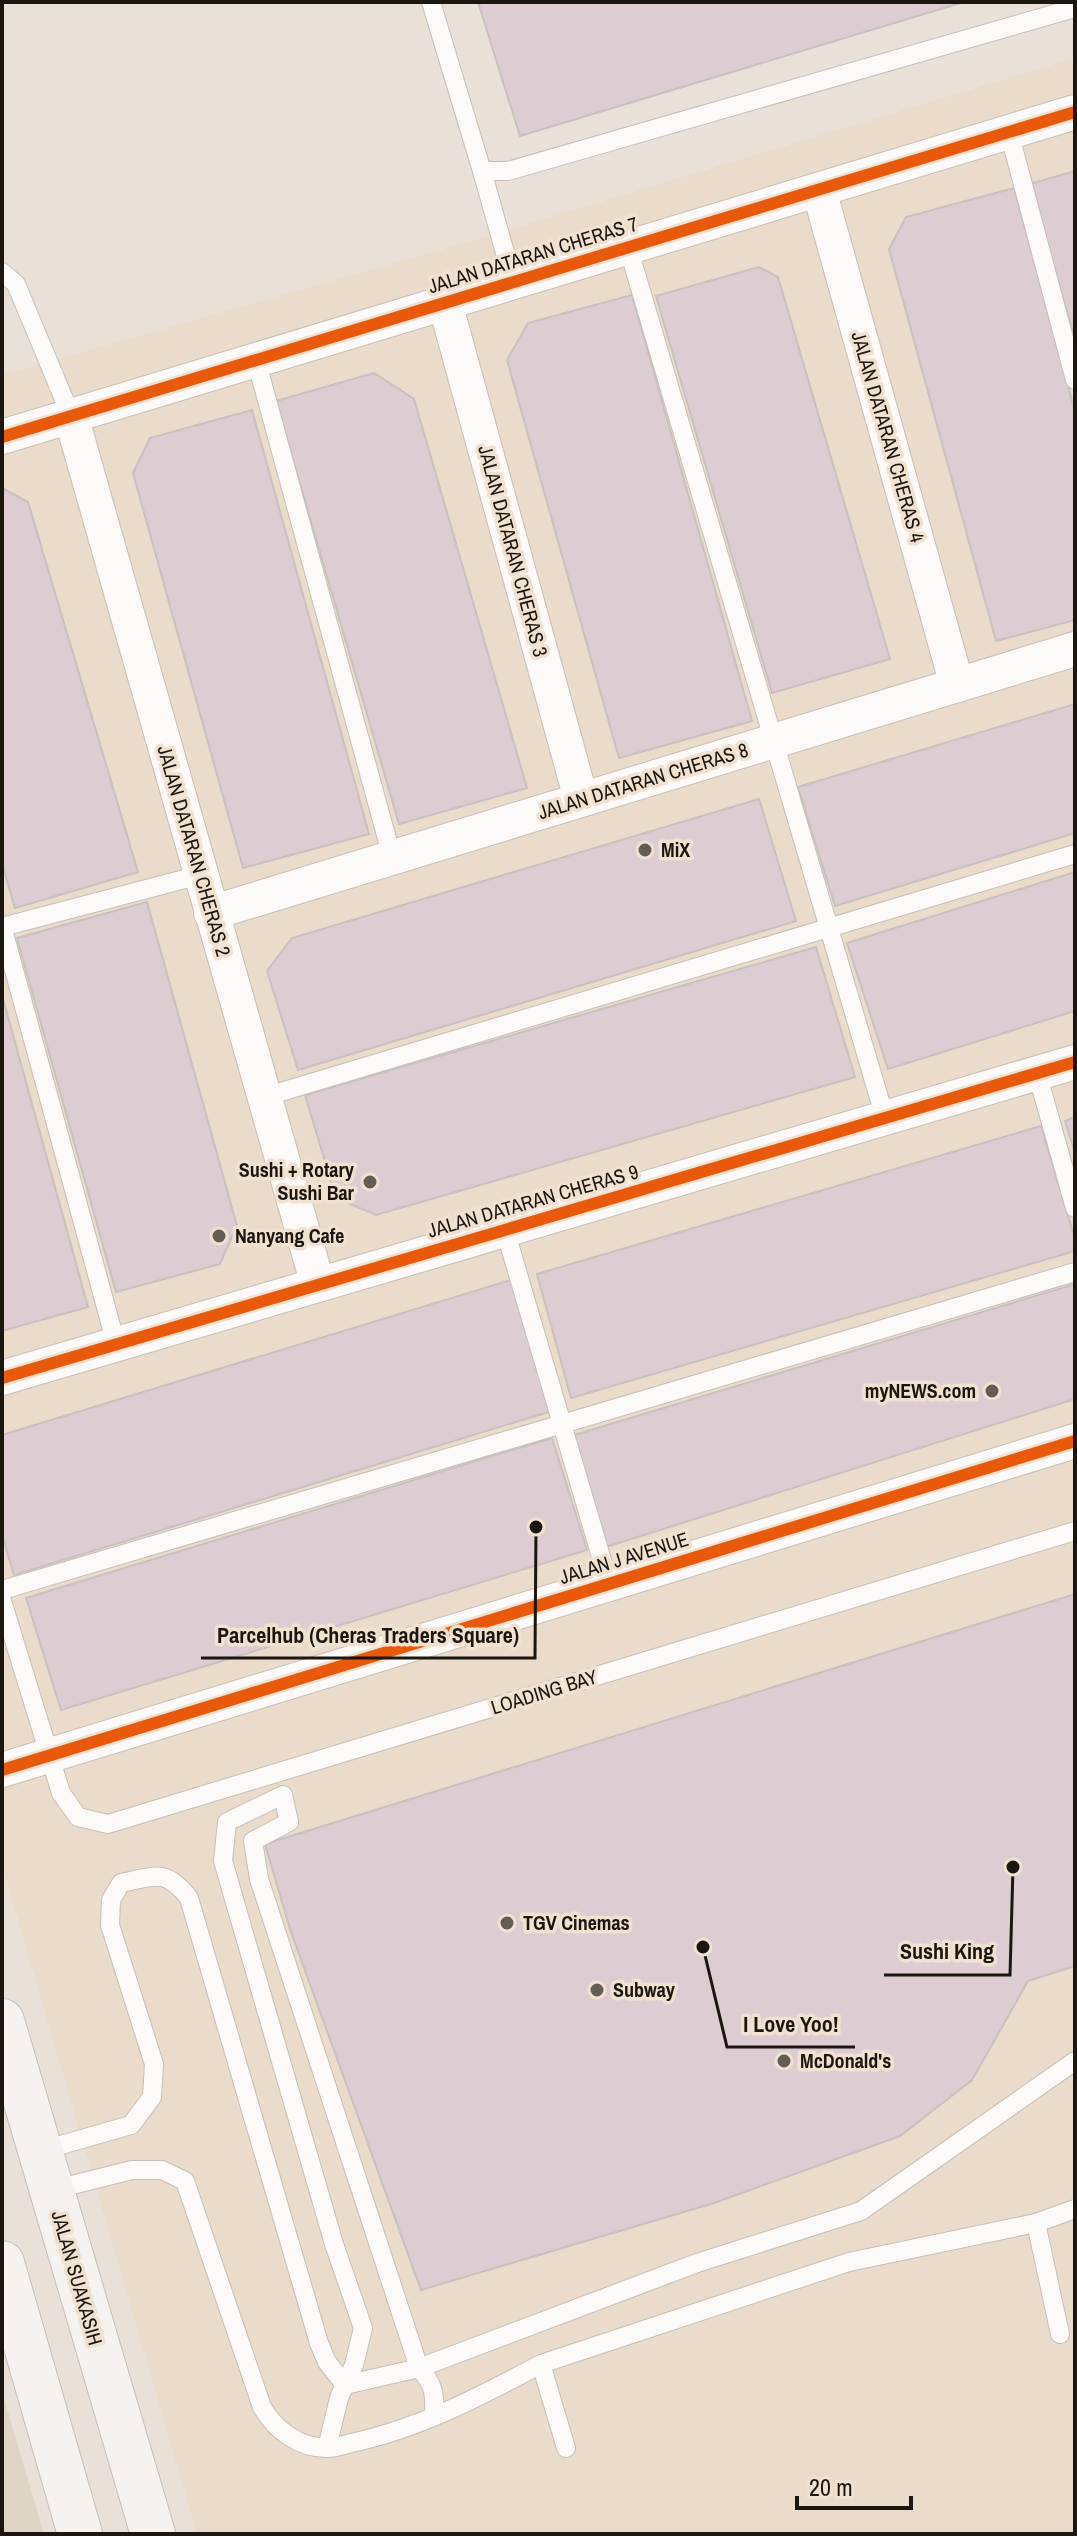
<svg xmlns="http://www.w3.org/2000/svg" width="1077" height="2536" font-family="'Archivo Narrow',sans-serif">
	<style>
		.built { fill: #eadbca }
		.medical { fill: #ded5c5 }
		.building { fill: #ddccd2; stroke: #c9c1c0; stroke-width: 2 }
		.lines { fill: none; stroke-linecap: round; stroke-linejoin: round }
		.service-casing { stroke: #c6bfb8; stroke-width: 20 }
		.minor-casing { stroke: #c6bfb8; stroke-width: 36 }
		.secondary-casing { stroke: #c6bfb8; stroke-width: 46 }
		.service { stroke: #fcfaf9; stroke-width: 18 }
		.minor { stroke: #fcfaf9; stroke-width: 34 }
		.secondary { stroke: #f6f2ef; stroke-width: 44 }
		.cycleway-casing { stroke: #f1e1d0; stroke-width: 17 }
		.cycleway { stroke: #e8590c; stroke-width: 12 }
		.poi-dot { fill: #635d56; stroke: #f1e1d0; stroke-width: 3 }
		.labels { text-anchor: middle; stroke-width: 7; stroke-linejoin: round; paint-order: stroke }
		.street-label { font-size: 20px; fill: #1b1610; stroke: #f1e1d0 }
		.poi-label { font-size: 20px; font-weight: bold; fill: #1b1610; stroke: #f1e1d0; text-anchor: start }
		.leader { fill: none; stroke: #1b1610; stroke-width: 3 }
		.callout-dot { fill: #1b1610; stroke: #f1e1d0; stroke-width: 3 }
		.callout-label { font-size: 22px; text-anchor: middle; font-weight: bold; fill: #1b1610; stroke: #f1e1d0; stroke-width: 7; stroke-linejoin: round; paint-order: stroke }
	</style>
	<rect width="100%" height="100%" fill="#e9e1d8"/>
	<path class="built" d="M1075 58V2534H197L2 1865V375L465 243Z"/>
	<path class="medical" d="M2 2392 44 2534H2Z"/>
	<g class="building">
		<path d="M478 2H964L520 136Z"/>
		<path d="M1075 171V339L1030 184Z"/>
		<path d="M1014 188 1075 412V620L996 641 889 249 906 217Z"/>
		<path d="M759 267 778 277 890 659 772 693 656 296Z"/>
		<path d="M632 295 752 721 619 758 507 360 528 323Z"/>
		<path d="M374 373 414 399 527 788 399 824 276 401Z"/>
		<path d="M252 410 369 834 243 868 133 473 150 438Z"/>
		<path d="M2 488 28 502 138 872 15 908 2 864Z"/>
		<path d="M1075 704V833L835 906 798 787Z"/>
		<path d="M759 799 796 921 298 1070 267 971 292 938Z"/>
		<path d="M1075 872V1011L888 1069 847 943Z"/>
		<path d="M147 902 237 1226 220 1264 116 1292 17 938Z"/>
		<path d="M816 947 855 1077 376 1215 336 1198 305 1095Z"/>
		<path d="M2 995 88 1307 2 1331Z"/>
		<path d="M1075 1117V1153L1065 1121Z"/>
		<path d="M1041 1126 1075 1239V1251L571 1398 537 1274Z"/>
		<path d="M511 1280 552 1411 14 1575 2 1535V1435Z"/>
		<path d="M1075 1284V1399L606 1547 571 1436Z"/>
		<path d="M552 1438 587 1550 61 1710 26 1598Z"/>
		<path d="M1075 1594V1966L1028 1981 972 2080 900 2136 714 2203 421 2290 290 1929 265 1844Z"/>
	</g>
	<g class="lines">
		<g class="service-casing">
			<g id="service">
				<path d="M431 2 482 171H508L1075 8"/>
				<path d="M1009 132 1075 380"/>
				<path d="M482 171 513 281"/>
				<path d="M628 247 885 1118"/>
				<path d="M2 272 16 284 71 416"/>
				<path d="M256 360 392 857"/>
				<path d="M2 926 116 1344"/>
				<path d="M2 927 200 875"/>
				<path d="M1037 1073 1075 1208"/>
				<path d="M264 1097 1075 854"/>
				<path d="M505 1230 609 1584"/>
				<path d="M2 1590 1075 1272"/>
				<path d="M2 1601 61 1793 78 1817 108 1824 1075 1531"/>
				<path d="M40 2151 131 2125 152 2097 154 2064 110 1925 111 1900 121 1883C156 1876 165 1868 189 1898L319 2343 327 2362 345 2385 419 2368 697 2263 861 2211 1075 2061"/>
				<path d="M52 2190 132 2170H162L185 2181 262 2407C275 2430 299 2448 327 2448 335 2448 344 2445 351 2443 418 2429 481 2396 541 2364L566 2448"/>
				<path d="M1036 2223 1060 2334"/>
				<path d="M541 2364 849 2262 1036 2223 1075 2209"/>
				<path d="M327 2448 339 2398 354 2365 363 2328 334 2244 223 1861 227 1822 283 1795 289 1822 253 1841 259 1879 419 2368C434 2384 435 2394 434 2415"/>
			</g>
		</g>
		<g class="minor-casing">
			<g id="minor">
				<path d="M819 190 957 685"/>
				<path d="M445 303 581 799"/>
				<path d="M71 416 318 1285"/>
				<path d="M2 437 1075 112"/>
				<path d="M211 913 1075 649"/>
				<path d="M2 1378 1075 1062"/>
				<path d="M2 1770 1075 1441"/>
			</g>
		</g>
		<g class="secondary-casing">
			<g id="secondary">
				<path d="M2 2021 153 2534"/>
				<path d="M2 2263 80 2534"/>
			</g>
		</g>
		<use href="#service" class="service"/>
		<use href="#minor" class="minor"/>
		<use href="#secondary" class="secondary"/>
		<g class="cycleway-casing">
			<g id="cycleway">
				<path d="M2 437 1075 112"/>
				<path d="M2 1378 1075 1062"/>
				<path d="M2 1770 1075 1441"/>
			</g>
		</g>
		<use href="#cycleway" class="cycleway"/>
	</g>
	<g class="poi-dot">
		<circle cx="645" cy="850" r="8"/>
		<circle cx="370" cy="1182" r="8"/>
		<circle cx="219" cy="1236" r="8"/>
		<circle cx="992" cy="1391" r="8"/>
		<circle cx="507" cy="1923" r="8"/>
		<circle cx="597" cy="1990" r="8"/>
		<circle cx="784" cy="2061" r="8"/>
	</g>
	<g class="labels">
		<g class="street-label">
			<text transform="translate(533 255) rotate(-17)" y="7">JALAN DATARAN CHERAS 7</text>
			<text transform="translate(888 437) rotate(74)" y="7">JALAN DATARAN CHERAS 4</text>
			<text transform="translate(513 551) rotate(75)" y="7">JALAN DATARAN CHERAS 3</text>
			<text transform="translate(643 781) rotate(-17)" y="7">JALAN DATARAN CHERAS 8</text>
			<text transform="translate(194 851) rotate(74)" y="7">JALAN DATARAN CHERAS 2</text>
			<text transform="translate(533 1201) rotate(-16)" y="7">JALAN DATARAN CHERAS 9</text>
			<text transform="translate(624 1558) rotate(-17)" y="7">JALAN J AVENUE</text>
			<text transform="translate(544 1692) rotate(-17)" y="7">LOADING BAY</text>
			<text transform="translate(77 2278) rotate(74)" y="7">JALAN SUAKASIH</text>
		</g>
		<g class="poi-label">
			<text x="661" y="857">MiX</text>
			<text x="354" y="1177" text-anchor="end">Sushi + Rotary<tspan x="354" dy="23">Sushi Bar</tspan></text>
			<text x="235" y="1243">Nanyang Cafe</text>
			<text x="976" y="1398" text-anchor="end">myNEWS.com</text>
			<text x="523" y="1930">TGV Cinemas</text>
			<text x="613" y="1997">Subway</text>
			<text x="800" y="2068">McDonald's</text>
		</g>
	</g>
	<path class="leader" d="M536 1527L535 1658H201M1013 1867L1010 1975H884M703 1947L727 2047H855"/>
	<g class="callout-dot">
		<circle cx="536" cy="1527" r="8"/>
		<circle cx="1013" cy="1867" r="8"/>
		<circle cx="703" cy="1947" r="8"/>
	</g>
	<g class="callout-label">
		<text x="368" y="1643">Parcelhub (Cheras Traders Square)</text>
		<text x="947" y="1959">Sushi King</text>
		<text x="791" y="2032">I Love Yoo!</text>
	</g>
	<rect width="1077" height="2536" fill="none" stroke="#1b1610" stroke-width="8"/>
	<path d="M797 2496v12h114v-12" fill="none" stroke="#1b1610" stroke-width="4"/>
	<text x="809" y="2496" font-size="24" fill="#1b1610" stroke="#f1e1d0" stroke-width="6" paint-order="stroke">20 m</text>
</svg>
